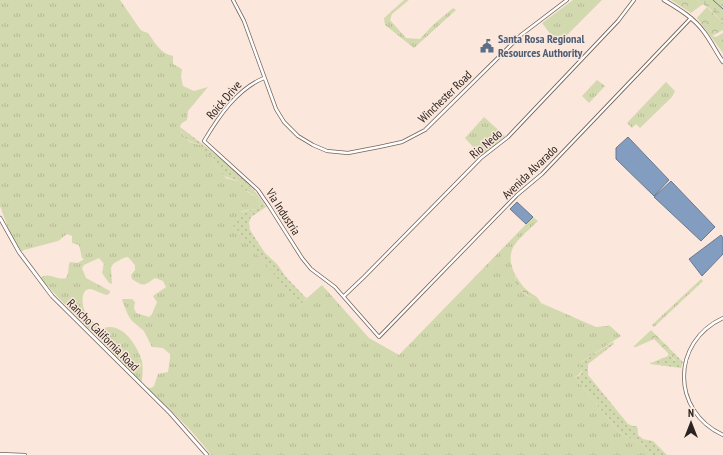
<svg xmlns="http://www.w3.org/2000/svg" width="723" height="455" font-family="'PT Sans Narrow',sans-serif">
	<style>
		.grass { fill: url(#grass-tufts) }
		.forest { fill: url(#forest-crowns) }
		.wetland { fill: url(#wetland-marsh) }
		.garden { fill: url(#garden-dots) }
		.water { fill: #839dc1; stroke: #687890 }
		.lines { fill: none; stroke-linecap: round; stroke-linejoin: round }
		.stream { stroke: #687890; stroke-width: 1 }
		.minor-casing { stroke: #736258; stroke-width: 4 }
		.major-casing { stroke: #736258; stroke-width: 4.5 }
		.minor { stroke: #fff; stroke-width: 2.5 }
		.major { stroke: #fff; stroke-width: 3 }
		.labels { text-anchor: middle; stroke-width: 3; stroke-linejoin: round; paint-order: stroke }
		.service-label { font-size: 12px; font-weight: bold; fill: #4e5e75; stroke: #fbe7db; text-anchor: start }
		.street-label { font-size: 12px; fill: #2a231f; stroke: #fbe7db }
	</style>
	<defs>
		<pattern id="grass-tufts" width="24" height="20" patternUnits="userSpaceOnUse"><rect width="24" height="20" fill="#d3d9ae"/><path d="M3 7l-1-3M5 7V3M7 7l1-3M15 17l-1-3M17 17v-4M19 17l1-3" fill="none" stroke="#b5ba95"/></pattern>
		<pattern id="forest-crowns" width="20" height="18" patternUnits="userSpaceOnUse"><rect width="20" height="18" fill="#d3d9ae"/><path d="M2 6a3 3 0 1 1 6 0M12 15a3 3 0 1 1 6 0" fill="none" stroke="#b5ba95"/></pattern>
		<pattern id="wetland-marsh" width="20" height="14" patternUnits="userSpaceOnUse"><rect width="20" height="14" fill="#d3d9ae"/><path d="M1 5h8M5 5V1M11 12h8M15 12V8" fill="none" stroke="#b5ba95"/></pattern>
		<pattern id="garden-dots" width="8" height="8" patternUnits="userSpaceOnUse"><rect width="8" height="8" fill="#d3d9ae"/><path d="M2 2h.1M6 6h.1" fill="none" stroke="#b5ba95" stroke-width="1.8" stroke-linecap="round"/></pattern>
	</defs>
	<rect width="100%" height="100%" fill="#fbe7db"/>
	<g class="grass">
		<path d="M0 0H120L140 29 142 31 148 33C155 43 161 54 173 56V64L182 69 181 77 183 86 194 91 208 87 188 111 187 120 182 123 180 126 182 134 190 142 200 145 213 156 214 163 226 178 240 182C242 190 252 195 258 198L260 207 258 209 242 211 238 218 232 224 300 304 322 285 369 338 399 355 533 217 538 221C520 239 501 249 516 276L515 278C520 290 522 296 536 298L537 297 541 303 596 327 608 326 609 325 621 336 581 362C582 370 583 373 575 377L617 430 623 435 642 444 651 455H211C192 429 169 409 146 387L151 388 154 386 158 374 168 372 170 358V354L163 348 152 347 144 331 132 321 128 315 122 300 123 299H132L135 302 134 308 136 313 149 317 152 314 157 302 153 296 166 287 163 281 155 278C144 286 144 287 132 279L131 275 135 270V265L128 257C124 257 116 262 113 264L111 268 112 284 109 283 102 273 104 264 99 258 84 265 82 268 86 278 110 291V293L107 295C102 294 94 289 89 289 80 290 82 308 86 313 90 319 96 325 102 329 121 320 137 345 142 361 143 368 143 377 141 384L105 347 98 337 99 331H92L85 326 40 278C49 271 57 281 66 278 70 273 67 267 70 262L78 263 84 259 82 258 79 245 72 243V236L67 234 58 241 24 250 21 252 10 233 0 206Z"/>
		<path d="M404 0H409L392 14 390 20 406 38 420 39 433 25 453 8 456 10 414 48 385 25 384 18Z"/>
		<path d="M573 0H602L558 44 542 23Z"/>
		<path d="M597 80 605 86 589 103 582 96Z"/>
		<path d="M666 82 675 91 672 97 640 128 636 124 632 128 627 123Z"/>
		<path d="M484 117 505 136 484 154 476 146 474 148 465 138Z"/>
		<path d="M701 279 703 281 654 327 652 325Z"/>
	</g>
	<g class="forest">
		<path d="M671 0H697L703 4 691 13Z"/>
		<path d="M707 7 723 23V30L712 36 716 37 723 33V53L697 18Z"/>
		<path d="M516 276C523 288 526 290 537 297L536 298C525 297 520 290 515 282Z"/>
		<path d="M651 330 677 356 676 361 654 339 636 347H633Z"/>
	</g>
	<path class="wetland" d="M697 0H723V23L710 9Z"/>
	<g class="garden">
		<path d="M180 127C209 149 247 176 266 207L251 217 249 223 250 230 265 253 277 264 286 277 306 298 300 305 231 223 238 218 240 212 258 209 260 207 258 198 242 188 240 182 224 176 214 163 213 156 203 153 200 145C189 141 183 139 180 127Z"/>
		<path d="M613 342 614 344 588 364V375L628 424 633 426H637L638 435 643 439 653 441 667 455H651L642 444 623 435 617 430 575 377 580 375 582 372 580 366 581 362Z"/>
		<path d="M668 353 675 361 677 356 683 362 681 368 650 364 651 362V363L668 356Z"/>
	</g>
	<g class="water">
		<path d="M628 137 669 180 654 196 616 159V148Z"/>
		<path d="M671 181 715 227 701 241 654 197Z"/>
		<path d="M517 202 533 217 526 224 510 209Z"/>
		<path d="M721 235 723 238V254L702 276 689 259Z"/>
	</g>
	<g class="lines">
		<path class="stream" d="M713 0 723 9"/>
		<g class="minor-casing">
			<g id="minor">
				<path d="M233 0 244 21 276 109 284 122 298 136 313 145 327 151 348 153 379 147 402 142 425 130 521 35 567 0"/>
				<path d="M264 78C237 89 219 116 204 141L258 190 269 206 302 258 311 269 335 287 379 337 517 195 542 174 691 18"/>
				<path d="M344 296 364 277 481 158 508 137 618 21 634 0"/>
				<path d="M723 318C671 342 671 411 723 435"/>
				<path d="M0 454 25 455"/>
			</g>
		</g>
		<g class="major-casing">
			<g id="major">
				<path d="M664 0C679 9 694 18 704 32 711 41 716 52 723 62"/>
				<path d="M0 218 19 252 52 296 170 413 207 455"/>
			</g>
		</g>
		<use href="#minor" class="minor"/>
		<use href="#major" class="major"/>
	</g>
	<defs>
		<g id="civic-bare" transform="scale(1.08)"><path d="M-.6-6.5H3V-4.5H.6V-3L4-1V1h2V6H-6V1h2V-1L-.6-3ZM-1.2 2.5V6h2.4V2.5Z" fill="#5c6f8a" stroke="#fbe7db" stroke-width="2.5" paint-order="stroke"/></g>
	</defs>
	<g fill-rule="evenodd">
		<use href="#civic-bare" x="487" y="46"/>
	</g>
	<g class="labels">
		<g class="service-label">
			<text x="498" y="43">Santa Rosa Regional<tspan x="498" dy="14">Resources Authority</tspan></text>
		</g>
		<g class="street-label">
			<text transform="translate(445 97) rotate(-44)" y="4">Winchester Road</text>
			<text transform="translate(224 100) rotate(-49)" y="4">Roick Drive</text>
			<text transform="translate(486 144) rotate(-40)" y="4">Rio Nedo</text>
			<text transform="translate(530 172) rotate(-44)" y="4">Avenida Alvarado</text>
			<text transform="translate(283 212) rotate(57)" y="4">Via Industria</text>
			<text transform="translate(103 335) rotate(45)" y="4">Rancho California Road</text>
		</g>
	</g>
	<g transform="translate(691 423)" stroke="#fbe7db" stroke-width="3" paint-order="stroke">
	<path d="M0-3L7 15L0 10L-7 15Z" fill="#2a231f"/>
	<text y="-6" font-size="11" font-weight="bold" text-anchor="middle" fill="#2a231f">N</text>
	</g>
</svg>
